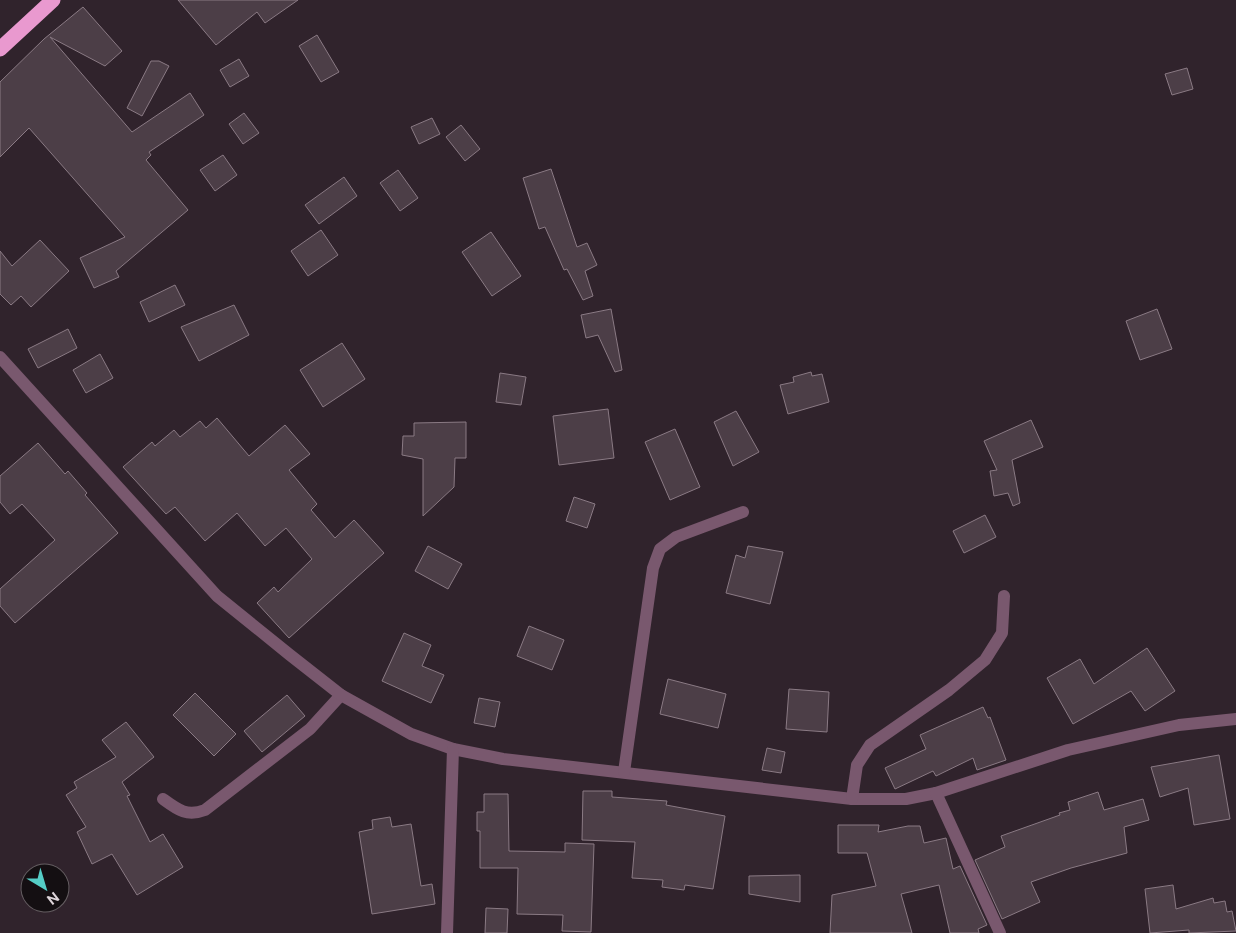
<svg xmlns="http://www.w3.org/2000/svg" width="1236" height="933" font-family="'Public Sans',sans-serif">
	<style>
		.building { fill: #4c3e47; stroke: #8a7a84 }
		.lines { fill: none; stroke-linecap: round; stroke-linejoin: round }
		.lane { stroke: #79586e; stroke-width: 12 }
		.street { stroke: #79586e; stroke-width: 12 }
		.highway { stroke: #e999cf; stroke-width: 15 }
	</style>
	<rect width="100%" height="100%" fill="#30232c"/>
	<g class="building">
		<path d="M178 0H298L265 23 257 12 216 45Z"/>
		<path d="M83 7 122 51 105 66 50 37 132 132 190 93 204 115 149 152 151 155 146 160 188 210 116 271 119 277 94 288 80 258 125 237 29 128 0 157V82L44 39Z"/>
		<path d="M317 35 339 72 321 82 299 46Z"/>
		<path d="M239 59 249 76 230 87 220 70Z"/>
		<path d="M151 61H159L169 66 142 116 127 108Z"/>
		<path d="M1187 68 1193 89 1172 95 1165 74Z"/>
		<path d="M244 113 259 133 243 144 229 124Z"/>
		<path d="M432 118 440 134 419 144 411 127Z"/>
		<path d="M461 125 480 149 465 161 446 137Z"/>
		<path d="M223 155 237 175 215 191 200 170Z"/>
		<path d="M551 169 577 247 587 243 597 265 585 271 593 296 583 300 567 269 564 270 545 227 539 229 523 178Z"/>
		<path d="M398 170 418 198 400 211 380 183Z"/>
		<path d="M344 177 357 196 319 224 305 205Z"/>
		<path d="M321 230 338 255 308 276 291 251Z"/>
		<path d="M491 232 521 276 492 296 462 252Z"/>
		<path d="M40 240 69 271 31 307 21 296 11 305 0 294V251L12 266Z"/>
		<path d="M175 285 185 305 149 322 140 302Z"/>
		<path d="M234 305 249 335 199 361 181 327Z"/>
		<path d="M611 309 622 370 615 372 598 335 586 338 581 315Z"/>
		<path d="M1157 309 1172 349 1140 360 1126 321Z"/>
		<path d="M68 329 77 348 38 368 28 349Z"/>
		<path d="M342 343 365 379 323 407 300 370Z"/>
		<path d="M100 354 113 378 86 393 73 370Z"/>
		<path d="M811 372 812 376 822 374 829 402 788 414 780 385 794 382 793 377Z"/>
		<path d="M500 373 526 377 521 405 496 402Z"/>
		<path d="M608 409 614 458 559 465 553 416Z"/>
		<path d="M736 411 759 452 733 466 714 422Z"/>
		<path d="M217 418 249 456 285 425 310 454 289 470 317 504 311 510 335 538 354 520 384 553 289 638 257 603 274 587 278 592 312 559 286 528 265 546 237 513 205 541 175 507 166 514 123 467 152 442 155 446 174 430 180 437 200 421 206 428Z"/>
		<path d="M1031 420 1043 447 1012 460 1020 503 1013 506 1008 493 994 496 990 471 997 470 984 441Z"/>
		<path d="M466 422V458H455L454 487 423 516V459L402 455 403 436H414V423Z"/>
		<path d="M675 429 700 487 670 500 645 442Z"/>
		<path d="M38 443 65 474 68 471 87 493 85 495 118 533 15 623 0 606V589L55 540 22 504 10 514 0 502V476Z"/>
		<path d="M574 497 595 504 587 528 566 521Z"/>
		<path d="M985 515 996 537 964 553 953 531Z"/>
		<path d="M428 546 462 564 448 589 415 571Z"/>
		<path d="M748 546 783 552 770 604 726 593 736 555 745 558Z"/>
		<path d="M529 626 564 640 552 670 517 656Z"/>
		<path d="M404 633 431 645 422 666 444 675 431 703 382 681Z"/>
		<path d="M1147 648 1175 691 1145 711 1131 691 1073 724 1047 678 1080 659 1094 684Z"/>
		<path d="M668 679 726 694 718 728 660 714Z"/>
		<path d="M789 689 829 692 827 732 786 729Z"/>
		<path d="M195 693 236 734 214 756 173 715Z"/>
		<path d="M287 695 305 716 262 752 244 731Z"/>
		<path d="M479 698 500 702 495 727 474 723Z"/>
		<path d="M983 707 988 718 990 717 1006 760 977 770 973 758 936 776 933 771 895 789 885 768 926 749 920 735Z"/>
		<path d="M126 722 154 757 122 782 130 795 127 796 150 842 163 834 183 867 137 895 112 854 92 864 77 832 86 827 66 795 77 788 74 782 116 757 102 740Z"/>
		<path d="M767 748 785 752 781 773 762 770Z"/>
		<path d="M1219 755 1230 819 1194 825 1188 788 1160 797 1151 767Z"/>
		<path d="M583 791H612V797L667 801 666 805 725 816 713 889 685 885 684 890 662 887 663 880 632 878 635 842 582 840Z"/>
		<path d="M1098 792 1104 810 1143 799 1149 820 1124 827 1127 853 1071 868 1031 882 1040 902 1002 919 975 860 1005 847 1001 836 1060 815 1059 813 1070 810 1068 802Z"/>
		<path d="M484 794H508L509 851 565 852V843L594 844 591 932 562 931 563 915 517 914 518 868H480V831H477V812H484Z"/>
		<path d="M390 817 392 827 411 824 421 886 432 884 435 904 372 914 359 832 373 829 372 820Z"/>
		<path d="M838 825H879L878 832 908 826H920L924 843 946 838 953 869 960 866 987 925 978 929 979 933H950L939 885 901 894 912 933H830L832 895 876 886 867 853H838Z"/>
		<path d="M800 875V902L749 894V876Z"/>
		<path d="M1173 885 1176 909 1213 898 1214 903 1225 901 1227 912 1232 911 1236 931 1189 933V930L1150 933 1145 889Z"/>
		<path d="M486 908 508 909 507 933H485Z"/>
	</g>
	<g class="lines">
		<path class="lane" d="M163 799C178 810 187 817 205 810L310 729 341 695"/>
		<g class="street">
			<path d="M0 357 217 596 290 655 341 695 411 734 453 749 503 759 852 799H906L936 793 1068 750 1179 725 1236 719"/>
			<path d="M624 772 653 568 660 549 676 537 743 512"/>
			<path d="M936 793 1000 933"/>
			<path d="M852 799 857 765 870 745 949 690 985 660 1002 633 1004 596"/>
			<path d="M447 933 453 749"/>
		</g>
		<path class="highway" d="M0 49 53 0"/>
	</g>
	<g transform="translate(45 888) rotate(142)"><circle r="24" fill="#140f12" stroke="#655e62"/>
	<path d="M0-4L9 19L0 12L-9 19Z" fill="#55cdc6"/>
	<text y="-8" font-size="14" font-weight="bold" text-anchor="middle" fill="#ded5da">N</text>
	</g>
</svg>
